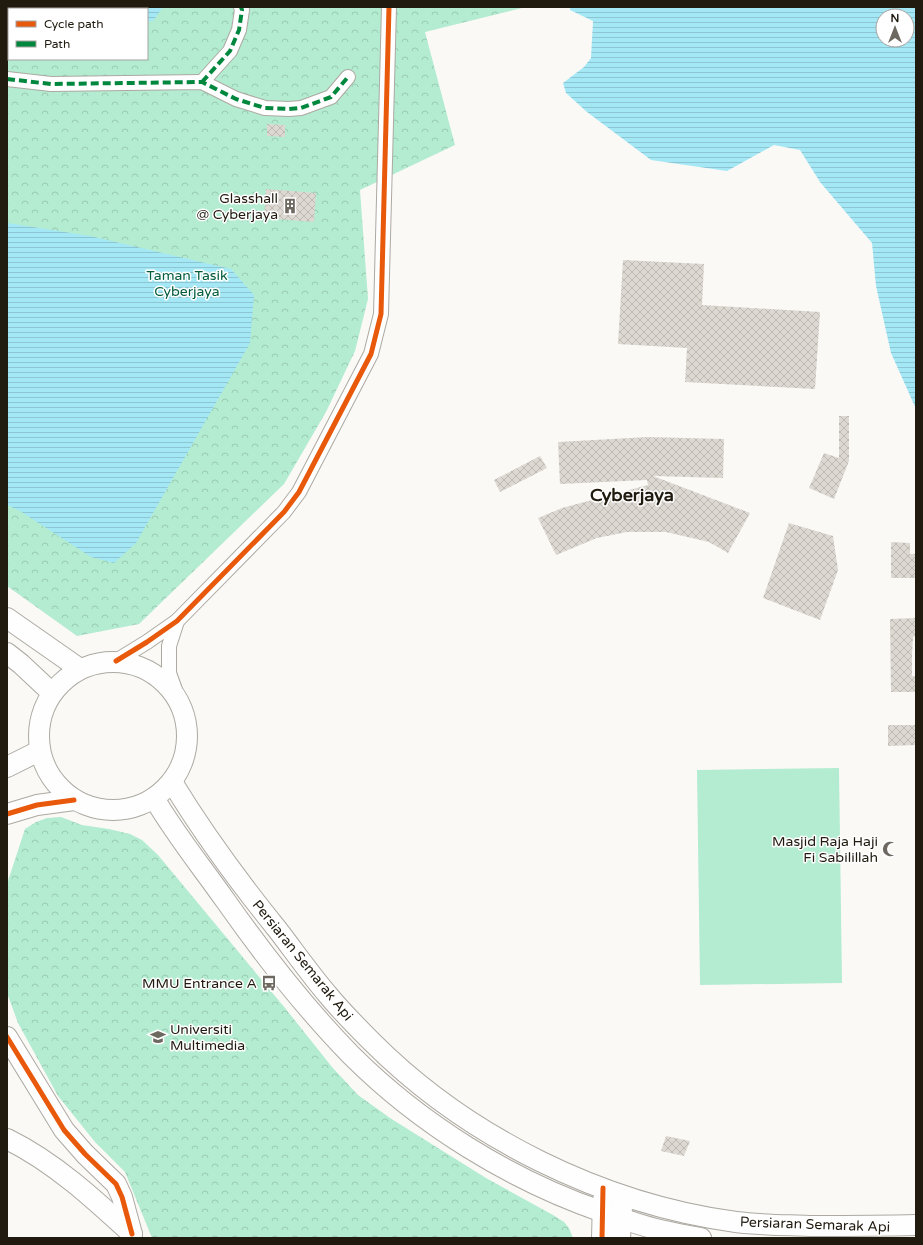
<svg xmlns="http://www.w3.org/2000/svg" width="923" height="1245" font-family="'Varela Round',sans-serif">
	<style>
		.park { fill: url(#park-crowns); fill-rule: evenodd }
		.garden { fill: #b3ecd1 }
		.water { fill: url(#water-rules); fill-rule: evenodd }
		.building { fill: url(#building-cross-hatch) }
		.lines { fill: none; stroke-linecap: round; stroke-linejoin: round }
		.street-casing { stroke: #ada9a2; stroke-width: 16 }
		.secondary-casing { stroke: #ada9a2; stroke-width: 22 }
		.street { stroke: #fefefe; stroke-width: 14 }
		.secondary { stroke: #fefefe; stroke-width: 20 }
		.quiet { stroke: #00873e; stroke-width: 4; stroke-dasharray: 8 4; stroke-linecap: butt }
		.cycleway-casing { stroke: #fff; stroke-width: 8 }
		.cycleway { stroke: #e8590c; stroke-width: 5 }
		.labels { text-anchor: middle; stroke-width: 3; stroke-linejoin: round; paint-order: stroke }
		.poi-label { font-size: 14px; fill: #201a0f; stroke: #fff; text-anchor: end }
		.park-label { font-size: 14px; fill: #025c3e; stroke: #fff }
		.street-label { font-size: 14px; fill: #201a0f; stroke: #fff }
		.district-label { font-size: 18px; font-weight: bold; fill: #201a0f; stroke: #fff }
	</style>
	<defs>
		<pattern id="park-crowns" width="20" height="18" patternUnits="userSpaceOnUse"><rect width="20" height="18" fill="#b3ecd1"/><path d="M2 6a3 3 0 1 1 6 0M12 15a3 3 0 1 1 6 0" fill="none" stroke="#9acab2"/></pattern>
		<pattern id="water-rules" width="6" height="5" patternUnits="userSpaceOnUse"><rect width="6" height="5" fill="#a4e8f6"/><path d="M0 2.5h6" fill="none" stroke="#8dc6d2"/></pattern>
		<pattern id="building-cross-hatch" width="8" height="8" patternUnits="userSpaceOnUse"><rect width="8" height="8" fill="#ddd9d2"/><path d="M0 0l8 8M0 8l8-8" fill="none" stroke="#bdbab3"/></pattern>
	</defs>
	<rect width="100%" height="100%" fill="#fbf9f6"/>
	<g class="park">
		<path d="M7 7H526L425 32 455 145 360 190 368 299 355 351 326 412 284 484 139 624 77 636 7 586ZM9 9H147V59H9Z"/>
		<path d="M61 817 82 825 109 829 130 834 142 840 158 855 285 1008 332 1067 358 1095 390 1118 486 1178 553 1215 564 1222 569 1228 573 1238H152L125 1172 95 1142 58 1096 18 1023 7 993V884L25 829 36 822 47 818Z"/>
	</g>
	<path class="garden" d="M839 768 842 983 700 985 697 770Z"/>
	<g class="water">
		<path d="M7 7H162V8L154 20 147 22V9H9V53L7 54Z"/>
		<path d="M570 7H916V409L891 353 876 286 872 243 820 182 800 150 774 145 727 171 651 160 587 112 566 93 563 83 584 67 591 58 593 21 570 10ZM883 16H907V40H883Z"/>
		<path d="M7 223 90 236 231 269 254 295 250 343 136 543 114 563 91 557 20 511 7 505Z"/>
	</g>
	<g class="building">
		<path d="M267 124 285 125V137L267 136Z"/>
		<path d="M266 189 316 193 314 222 264 218Z"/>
		<path d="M623 260 704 264 702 305 820 312 815 389 685 382 687 348 618 344Z"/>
		<path d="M839 416H849V461L834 499 809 488 824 453 839 458Z"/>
		<path d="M648 437 724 439 723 478 653 476 750 513 728 553 709 542 666 532H627L597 538 556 555 538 518 562 508 648 485 647 480 560 484 558 442Z"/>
		<path d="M540 456 547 468 500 492 494 480Z"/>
		<path d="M789 523 833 536 838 570 820 620 763 598Z"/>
		<path d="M891 542 910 543V554H916V578H891Z"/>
		<path d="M916 618V636L913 637 912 655V676H916V692H891L890 619Z"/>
		<path d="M888 725H916V745L888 746Z"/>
		<path d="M666 1136 690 1141 684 1156 661 1151Z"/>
	</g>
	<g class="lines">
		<g class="street-casing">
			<g id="street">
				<path d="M7 79 51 84 202 82 236 99 265 108 289 109 301 108 331 97 348 77"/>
				<path d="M202 82 230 51 239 30 242 10 241 7"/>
				<path d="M177 621 169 646V673L178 698"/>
				<path d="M116 661 147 642 177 621 284 512 299 492 371 354 381 314 389 7"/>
			</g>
		</g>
		<g class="secondary-casing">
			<g id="secondary">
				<path d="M7 618 80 669"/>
				<path d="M7 653 21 664 52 693"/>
				<circle cx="113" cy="736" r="74"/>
				<path d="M7 767 39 751"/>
				<path d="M172 782C203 833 239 882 277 929 294 951 310 974 328 995 341 1011 357 1027 372 1042 467 1137 602 1204 736 1222 760 1225 785 1225 809 1226 845 1226 880 1226 916 1225"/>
				<path d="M154 798C175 834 201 866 225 900 263 954 304 1007 351 1055 420 1124 510 1180 603 1212 623 1219 644 1227 665 1231 677 1234 689 1236 701 1238"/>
				<path d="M7 814 37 805 74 800"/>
				<path d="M7 1037 64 1130 85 1154 116 1184 122 1197 132 1234"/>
				<path d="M7 1139C54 1162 94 1199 132 1234"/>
				<path d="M602 1238 603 1200"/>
				<path d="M620 1238 622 1207"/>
			</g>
		</g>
		<use href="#street" class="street"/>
		<use href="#secondary" class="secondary"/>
		<g class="quiet">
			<path d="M7 79 51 84 202 82 236 99 265 108 289 109 301 108 331 97 348 77"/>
			<path d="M202 82 230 51 239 30 242 10 241 7"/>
		</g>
		<g class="cycleway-casing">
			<g id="cycleway">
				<path d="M116 661 147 642 177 621 284 512 299 492 371 354 381 314 389 7"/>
				<path d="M7 814 37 805 74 800"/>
				<path d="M7 1037 64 1130 85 1154 116 1184 122 1197 132 1234"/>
				<path d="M602 1238 603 1188"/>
			</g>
		</g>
		<use href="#cycleway" class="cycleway"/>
	</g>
	<defs>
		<g id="building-bare" transform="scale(1.2)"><path d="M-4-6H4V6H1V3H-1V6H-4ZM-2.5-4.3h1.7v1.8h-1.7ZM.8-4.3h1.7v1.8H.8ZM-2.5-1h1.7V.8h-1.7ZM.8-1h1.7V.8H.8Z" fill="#6d6860" stroke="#fff" stroke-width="2.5" paint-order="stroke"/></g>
		<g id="mosque-bare" transform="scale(1.2)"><path d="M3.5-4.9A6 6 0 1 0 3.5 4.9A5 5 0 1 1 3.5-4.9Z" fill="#6d6860" stroke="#fff" stroke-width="2.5" paint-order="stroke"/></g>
		<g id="bus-bare" transform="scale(1.2)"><path d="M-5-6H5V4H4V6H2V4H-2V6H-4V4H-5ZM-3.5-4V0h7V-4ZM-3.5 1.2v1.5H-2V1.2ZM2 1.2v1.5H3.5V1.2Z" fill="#6d6860" stroke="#fff" stroke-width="2.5" paint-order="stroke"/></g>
		<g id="university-bare" transform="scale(1.2)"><path d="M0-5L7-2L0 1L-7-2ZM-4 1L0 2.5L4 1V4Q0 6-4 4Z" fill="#6d6860" stroke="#fff" stroke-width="2.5" paint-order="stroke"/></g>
	</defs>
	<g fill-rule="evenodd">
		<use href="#building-bare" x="290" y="206"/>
		<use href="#mosque-bare" x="890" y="849"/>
		<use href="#bus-bare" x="269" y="983"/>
		<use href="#university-bare" x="158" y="1037"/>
	</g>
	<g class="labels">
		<g class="poi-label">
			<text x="278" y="203">Glasshall<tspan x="278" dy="16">@ Cyberjaya</tspan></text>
			<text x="878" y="846">Masjid Raja Haji<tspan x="878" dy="16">Fi Sabilillah</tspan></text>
			<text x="257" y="988">MMU Entrance A</text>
			<text x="170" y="1034" text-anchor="start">Universiti<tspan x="170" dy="16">Multimedia</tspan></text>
		</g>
		<g class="park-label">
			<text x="187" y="280">Taman Tasik<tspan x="187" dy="16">Cyberjaya</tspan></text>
		</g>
		<g class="street-label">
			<text transform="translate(303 960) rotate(51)" y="5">Persiaran Semarak Api</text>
			<text transform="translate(815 1224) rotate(2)" y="5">Persiaran Semarak Api</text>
		</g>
		<g class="district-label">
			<text x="632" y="501">Cyberjaya</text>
		</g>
	</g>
	<rect width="923" height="1245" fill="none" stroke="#201a0f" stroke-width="16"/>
	<rect x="8" y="8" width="140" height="52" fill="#ffffff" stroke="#a6a39f"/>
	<rect x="16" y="21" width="20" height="6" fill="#e8590c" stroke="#a6a39f"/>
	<text x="44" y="28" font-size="12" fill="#201a0f">Cycle path</text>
	<rect x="16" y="41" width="20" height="6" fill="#00873e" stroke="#a6a39f"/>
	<text x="44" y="48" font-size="12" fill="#201a0f">Path</text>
	<g transform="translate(895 28)"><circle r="19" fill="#ffffff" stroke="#a6a39f"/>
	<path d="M0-3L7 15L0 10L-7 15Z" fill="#6d6860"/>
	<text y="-6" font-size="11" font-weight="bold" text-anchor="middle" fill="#201a0f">N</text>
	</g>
</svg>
